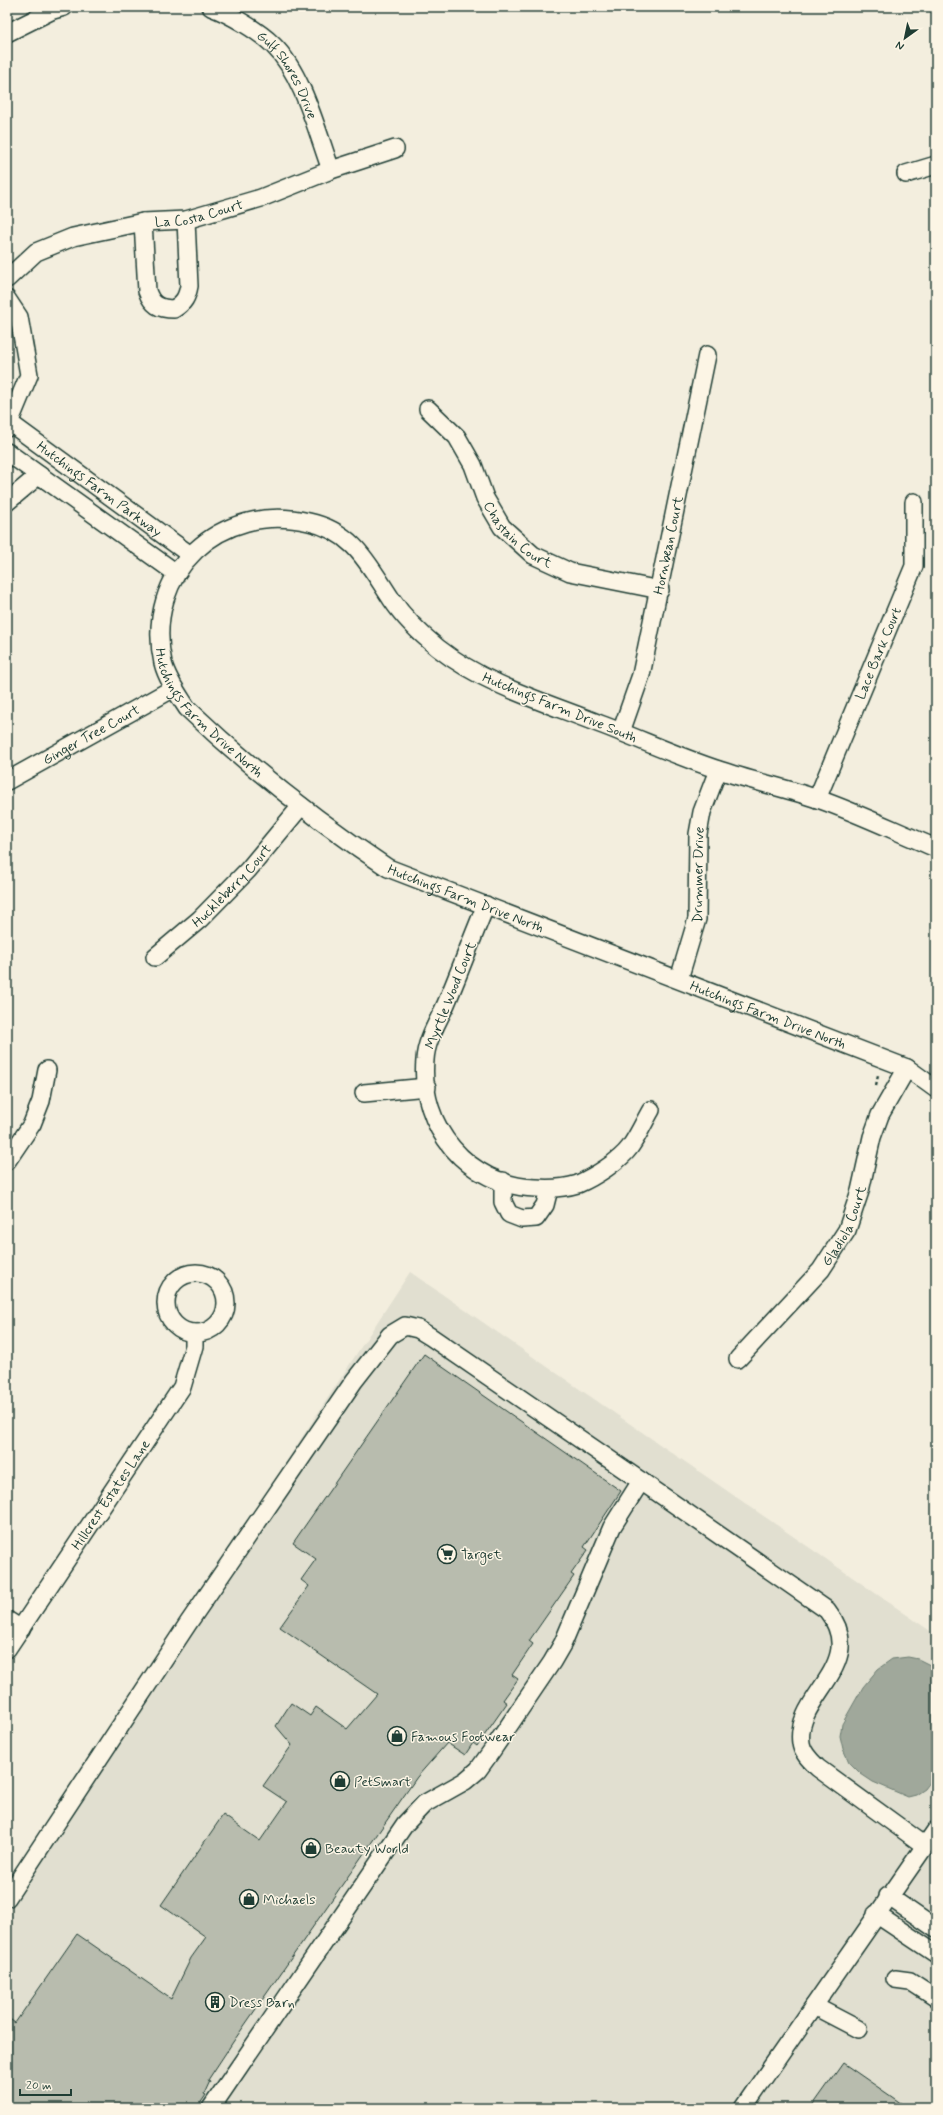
<svg xmlns="http://www.w3.org/2000/svg" width="943" height="2115" font-family="Mynerve,sans-serif">
	<style>
		.built { fill: #e1dfd0 }
		.water { fill: #a0a89b; stroke: #6c7d72 }
		.building { fill: #b8bcae; stroke: #1f3d34 }
		.lines { fill: none; stroke-linecap: round; stroke-linejoin: round }
		.minor-casing { stroke: #1f3d34; stroke-width: 20 }
		.path { stroke: #1f3d34; stroke-width: 2.5; stroke-dasharray: 4 3; stroke-linecap: butt }
		.minor { stroke: #fcf5e5; stroke-width: 17 }
		.labels { text-anchor: middle; stroke-width: 3; stroke-linejoin: round; paint-order: stroke }
		.street-label { font-size: 14px; fill: #1f3d34; stroke: #fcf5e5 }
		.poi-label { font-size: 14px; fill: #1f3d34; stroke: #fcf5e5; text-anchor: start }
	</style>
	<rect width="100%" height="100%" fill="#f3eede"/>
	<filter id="ink" filterUnits="userSpaceOnUse"><feTurbulence type="fractalNoise" baseFrequency=".025" numOctaves="2"/><feDisplacementMap in="SourceGraphic" scale="8" xChannelSelector="R" yChannelSelector="G"/><feConvolveMatrix kernelMatrix="1 2 1 2 8 2 1 2 1" color-interpolation-filters="sRGB"/></filter>
	<g filter="url(#ink)">
		<path class="built" d="M410 1272 936 1635V2108H7V1889Z"/>
		<path class="water" d="M908 1657 918 1659 936 1668V1774L925 1789 916 1795 908 1797 873 1782 861 1774 849 1762 843 1749 840 1736 842 1724 863 1687 878 1669 892 1659Z"/>
		<g class="building">
			<path d="M424 1354 621 1491 584 1547 588 1550 571 1574 574 1576 529 1641 533 1644 512 1675 518 1679 503 1700 507 1703 477 1746 473 1743 465 1755 447 1743 417 1777 233 2042 208 2080 210 2081 204 2094 206 2095 197 2108H7V2017L15 2023 77 1934 171 1999 191 1958 206 1937 161 1905 223 1815 260 1841 287 1802 263 1786 292 1745 276 1726 291 1703 310 1716 316 1707 347 1729 377 1694 280 1627 309 1586 301 1580 316 1559 293 1543Z"/>
			<path d="M843 2063 908 2108H811Z"/>
		</g>
		<g class="lines">
			<g class="minor-casing">
				<g id="minor">
					<path id="s1" d="M211 7C230 14 259 31 273 45 303 74 317 132 331 170"/>
					<path d="M7 33 53 10 64 7"/>
					<path d="M906 174 936 165"/>
					<path d="M143 222 147 291C152 305 159 309 174 309 184 303 187 297 189 286L186 220"/>
					<path id="s2" d="M7 279 36 252 73 237 143 222 186 220 261 198 331 170 395 149"/>
					<path d="M7 299 19 317 29 375 7 428"/>
					<path id="s3" d="M428 409 457 437 473 465 485 498 502 527 533 555 570 572 660 590"/>
					<path id="s4" d="M10 423 189 554"/>
					<path d="M7 452 176 573"/>
					<path d="M7 502 39 475"/>
					<path id="s5" d="M621 732 641 675 707 355"/>
					<path id="s6" d="M7 781 174 688"/>
					<path id="s7" d="M817 799 914 566V502"/>
					<path id="s8" d="M936 848C897 832 858 813 818 799 785 788 752 781 719 770 679 757 640 739 600 724 545 702 485 685 438 648 422 635 404 618 392 600 369 566 355 532 309 522 221 501 143 572 163 663 167 679 178 694 187 708 249 767 317 821 388 868L907 1068 936 1089"/>
					<path d="M486 905C472 938 460 971 446 1004 438 1022 426 1040 425 1060 419 1127 468 1186 536 1188 550 1189 565 1188 578 1184 594 1177 620 1161 630 1147 638 1136 644 1122 651 1110"/>
					<path id="s9" d="M155 957 200 919 248 870 301 806"/>
					<path id="s10" d="M679 979 697 919 698 834 702 812 718 770"/>
					<path d="M364 1093 427 1087"/>
					<path d="M7 1161 32 1124 41 1101 47 1070"/>
					<path d="M503 1181V1202L509 1214 522 1219 536 1218 545 1205 549 1189"/>
					<circle cx="196" cy="1303" r="30"/>
					<path id="s11" d="M738 1359 821 1270 847 1230 860 1191 872 1137 880 1115 907 1068"/>
					<path d="M7 1620 21 1629"/>
					<path id="s12" d="M7 1649 182 1387 194 1346V1333"/>
					<path d="M888 1896 936 1929"/>
					<path d="M7 1898 189 1622 354 1381 390 1335 405 1326 418 1329 431 1337 641 1481"/>
					<path d="M876 1914 936 1954"/>
					<path d="M895 1979 910 1981 936 1998"/>
					<path d="M814 2006 858 2029"/>
					<path d="M211 2108 405 1824 424 1804 465 1781 478 1770 493 1749 552 1662 563 1643 612 1527 641 1481 827 1610C870 1665 794 1695 801 1743 802 1753 811 1761 818 1768L924 1845"/>
					<path d="M743 2108 936 1830"/>
				</g>
			</g>
			<path class="path" d="M876 1086 878 1075"/>
			<use href="#minor" class="minor"/>
		</g>
	</g>
	<defs>
		<g id="supermarket-ring" transform="scale(1)"><circle r="9.5" fill="#fcf5e5" stroke="#1f3d34" stroke-width="1.5"/><path d="M-6-5.5h2.5l.6 2H6L4.5 2H-2.5L-4.4-4H-6ZM-1.5 3.2a1.3 1.3 0 1 0 .1 0ZM3 3.2a1.3 1.3 0 1 0 .1 0Z" fill="#1f3d34"/></g>
		<g id="shop-ring" transform="scale(1)"><circle r="9.5" fill="#fcf5e5" stroke="#1f3d34" stroke-width="1.5"/><path d="M-5-2.5h2.3a2.7 3.5 0 0 1 5.4 0H5L5.5 6h-11ZM-1.5-2.5h3a1.5 2.3 0 0 0-3 0Z" fill="#1f3d34"/></g>
		<g id="building-ring" transform="scale(1)"><circle r="9.5" fill="#fcf5e5" stroke="#1f3d34" stroke-width="1.5"/><path d="M-4-6H4V6H1V3H-1V6H-4ZM-2.5-4.3h1.7v1.8h-1.7ZM.8-4.3h1.7v1.8H.8ZM-2.5-1h1.7V.8h-1.7ZM.8-1h1.7V.8H.8Z" fill="#1f3d34"/></g>
	</defs>
	<g fill-rule="evenodd">
		<use href="#supermarket-ring" x="447" y="1554"/>
		<use href="#shop-ring" x="397" y="1736"/>
		<use href="#shop-ring" x="340" y="1781"/>
		<use href="#shop-ring" x="311" y="1848"/>
		<use href="#shop-ring" x="249" y="1899"/>
		<use href="#building-ring" x="215" y="2002"/>
	</g>
	<g class="labels">
		<g class="street-label">
			<text dy="5" stroke="none"><textPath href="#s1" startOffset="106">Gulf Shores Drive</textPath></text>
			<text dy="5" stroke="none"><textPath href="#s2" startOffset="208">La Costa Court</textPath></text>
			<text dy="5" stroke="none"><textPath href="#s4" startOffset="111">Hutchings Farm Parkway</textPath></text>
			<text dy="5" stroke="none"><textPath href="#s3" startOffset="158">Chastain Court</textPath></text>
			<text dy="5" stroke="none"><textPath href="#s5" startOffset="193">Hornbean Court</textPath></text>
			<text dy="5" stroke="none"><textPath href="#s7" startOffset="158">Lace Bark Court</textPath></text>
			<text transform="translate(560 707) rotate(22)" y="5">Hutchings Farm Drive South</text>
			<text dy="5" stroke="none"><textPath href="#s8" startOffset="1035">Hutchings Farm Drive North</textPath></text>
			<text dy="5" stroke="none"><textPath href="#s6" startOffset="96">Ginger Tree Court</textPath></text>
			<text dy="5" stroke="none"><textPath href="#s10" startOffset="107">Drummer Drive</textPath></text>
			<text dy="5" stroke="none"><textPath href="#s9" startOffset="105">Huckleberry Court</textPath></text>
			<text dy="5" stroke="none"><textPath href="#s8" startOffset="1359">Hutchings Farm Drive North</textPath></text>
			<text transform="translate(450 995) rotate(-68)" y="5">Myrtle Wood Court</text>
			<text dy="5" stroke="none"><textPath href="#s8" startOffset="1683">Hutchings Farm Drive North</textPath></text>
			<text dy="5" stroke="none"><textPath href="#s11" startOffset="172">Gladiola Court</textPath></text>
			<text dy="5" stroke="none"><textPath href="#s12" startOffset="186">Hillcrest Estates Lane</textPath></text>
		</g>
		<g class="poi-label">
			<text x="461" y="1559">Target</text>
			<text x="411" y="1741">Famous Footwear</text>
			<text x="354" y="1786">PetSmart</text>
			<text x="325" y="1853">Beauty World</text>
			<text x="263" y="1904">Michaels</text>
			<text x="229" y="2007">Dress Barn</text>
		</g>
	</g>
	<rect width="943" height="2115" fill="none" stroke="#fcf5e5" stroke-width="24"/>
	<rect x="12" y="12" width="919" height="2091" fill="none" stroke="#1f3d34" stroke-width="1.5" filter="url(#ink)"/>
	<g transform="translate(905 38) rotate(213)" stroke="#fcf5e5" stroke-width="3" paint-order="stroke">
	<path d="M0-3L7 15L0 10L-7 15Z" fill="#1f3d34"/>
	<text y="-6" font-size="11" font-weight="bold" text-anchor="middle" fill="#1f3d34">N</text>
	</g>
	<path d="M20 2089v6h51v-6" fill="none" stroke="#1f3d34" stroke-width="2"/>
	<text x="26" y="2089" font-size="12" fill="#1f3d34" stroke="#fcf5e5" stroke-width="3" paint-order="stroke">20 m</text>
</svg>
